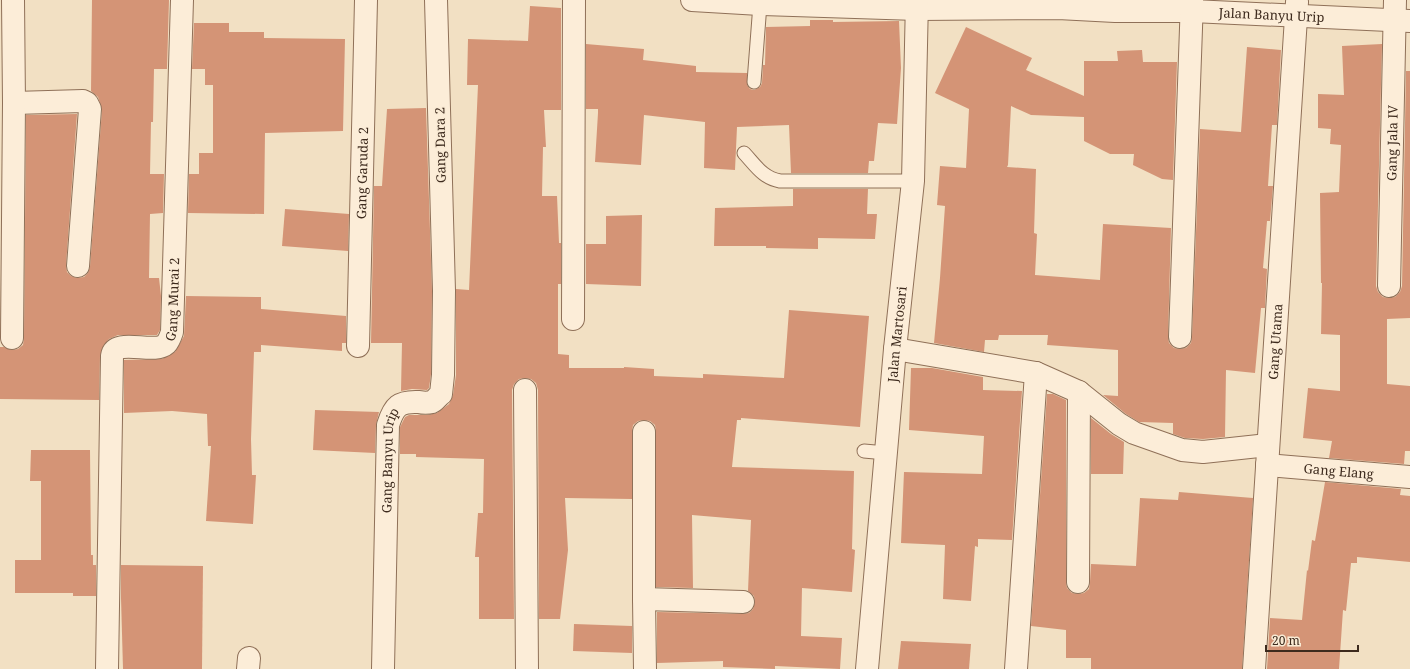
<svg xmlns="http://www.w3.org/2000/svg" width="1410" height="669" font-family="'Noto Serif',serif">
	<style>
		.building { fill: #d49476 }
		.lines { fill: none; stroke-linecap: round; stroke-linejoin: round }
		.service-casing { stroke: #8f7058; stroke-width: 15 }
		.minor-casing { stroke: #8f7058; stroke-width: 24 }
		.service { stroke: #fcedd8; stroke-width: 13 }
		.minor { stroke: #fcedd8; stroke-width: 22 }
		.labels { text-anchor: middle; stroke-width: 3; stroke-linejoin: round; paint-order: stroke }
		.street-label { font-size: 13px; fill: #3d2a1d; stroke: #f9ead4 }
	</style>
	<rect width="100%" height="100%" fill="#f2e0c3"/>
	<g class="building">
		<path d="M92 0H169L167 69H154L153 122H151L150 174H164L163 213 150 214 149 278H159L161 296 160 330 157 335H118L109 339 104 345 100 356 99 400 0 399V347H4L12 350 18 349 23 345 24 338 26 115 77 114 66 265 67 272 71 276 77 278 84 277 88 273 90 267 102 110 98 97 91 91Z"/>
		<path d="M530 6 561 8V110H544L546 147H543L542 196H557L559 243H561V284H558V354L569 355V368H624V367L654 369V376L703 378V374L784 378 789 310 869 316 860 427 741 418V420H737L732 467 854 471 852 549 855 550 852 592 802 588 801 636 842 638 840 669 775 666V669L723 667V661L657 663V612L743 614 749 613 753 609 755 602 754 596 748 591 751 520 692 515 693 588 656 587V432L655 425 650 421 644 420 638 421 633 425 632 432V499L565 498 568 550 560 619H539L538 390 536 383 531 379 525 378 519 379 514 384 512 390 514 619H479V557H475L478 513H483L484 459 416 457V454H400V427L405 417 409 415H428L437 413 449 404 453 395 456 375V289L469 290 478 85H467L468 39 528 41Z"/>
		<path d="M810 20H833V22L899 21 901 68 897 124 878 123 874 161H869L868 173H791L789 125 737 127 735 170 704 168 705 122 644 115 641 165 595 162 598 113V109H586V44L644 49 643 60 696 66V72L747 73V85L750 89 754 90 760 87 762 83 763 65H765L766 27 810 26Z"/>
		<path d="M194 23H229V32H264V38L345 39 343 131 265 133 264 214 188 213 189 174H199V153H213V85H205V69H192Z"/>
		<path d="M966 27 1032 58 1026 70 1084 96V61H1118L1117 51 1142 50 1143 62H1177L1173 180 1162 179 1133 165 1134 154H1110L1084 141V117L1031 115 1011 106 1008 165 1007 167 1036 169 1034 233 1037 234 1035 275 1100 280 1103 224 1171 228 1168 337 1169 343 1174 348 1179 349 1186 348 1191 343 1192 337 1200 129 1241 132 1247 47 1281 50 1277 125H1272L1268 186H1273L1270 221H1267L1263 268 1267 269 1265 308H1261L1255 373 1226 370 1225 437 1203 439 1185 438 1173 434V423L1139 422 1126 414 1103 395 1118 396V350L1047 345 1048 335H999L998 340H985L984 352 934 343 940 278 945 206 937 205 940 166 966 168 969 109 935 93Z"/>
		<path d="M1382 44 1376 286 1378 292 1383 297 1388 298 1395 297 1400 292 1402 286 1406 71H1410V318L1387 319V384L1410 386V451H1405L1404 464 1329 458 1332 441 1303 438 1308 388 1340 391V335L1321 334 1322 283H1321L1320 193 1339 192 1341 145 1330 144 1331 129 1318 128V94L1344 95 1342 46Z"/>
		<path d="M426 108 432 291 431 374 429 388 427 390 412 389 401 391 402 343H371L374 186H382L387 109Z"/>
		<path d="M793 189H868L867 214H877L875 239 818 238V249L766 248V246H714L715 208 793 206Z"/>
		<path d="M285 209 349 214 348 251 282 246Z"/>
		<path d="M642 215 641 286 586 284V244H606V216Z"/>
		<path d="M186 296 261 297V309L346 316V343H342V351L261 345V352H254L251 439 252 475H256L253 524 206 521 211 446H208L207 414 172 411 124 413V360L162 359 175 352 184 336Z"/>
		<path d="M911 368H932L983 377V390L1022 391 1012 540 978 539V547L975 546 971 601 943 599 945 545 901 543 904 472 982 474 984 436 909 430Z"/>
		<path d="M1047 394H1053L1066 400V582L1067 588 1072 593 1078 594 1084 593 1089 589 1090 582 1091 564 1136 566 1140 498 1178 500 1179 492 1253 498 1242 669H1091V658H1066V630L1031 626Z"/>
		<path d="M315 410 379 412 376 425 375 453 313 450Z"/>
		<path d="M1091 418 1111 434 1124 442 1123 474H1091Z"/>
		<path d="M31 450H90L91 555H93V565H96V596H73V593H15V560H41V481H30Z"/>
		<path d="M1325 482 1401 489 1400 495 1410 496V562L1357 557V563H1351L1346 611 1343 610 1339 669H1267L1270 618 1302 620 1307 570 1308 571 1312 540 1315 541Z"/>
		<path d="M121 565 203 566 202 669H123L121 598Z"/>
		<path d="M574 624 632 626V653L573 651Z"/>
		<path d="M901 641 971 644 969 669H898Z"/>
	</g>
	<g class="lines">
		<g class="service-casing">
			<g id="service">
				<path d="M754 82 760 4"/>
				<path d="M744 153C756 166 763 178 780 181H913"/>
				<path d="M864 451 886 453"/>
			</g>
		</g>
		<g class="minor-casing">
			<g id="minor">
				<path id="s1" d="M692 0 760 4 917 9 1058 8 1115 11H1192L1410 21"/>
				<path d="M14 103 83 101 87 103 90 109 78 266"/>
				<path id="s2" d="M1389 286 1395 0"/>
				<path d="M573 319 574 0"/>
				<path d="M1180 337 1192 0"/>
				<path d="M12 338 14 103 13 0"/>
				<path id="s3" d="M358 346 366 0"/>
				<path d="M895 349 1036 373"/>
				<path d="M525 390 527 669"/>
				<path d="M644 432V599L645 669"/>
				<path id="s4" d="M1267 465 1410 477"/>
				<path d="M1078 582 1079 392"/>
				<path d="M644 599 743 602"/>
				<path id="s5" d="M107 669 112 356C115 337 154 355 166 344 169 341 171 335 172 332L182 0"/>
				<path d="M248 669 249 658"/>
				<path id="s6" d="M383 669 388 425C394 406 399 401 419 402 423 403 428 403 432 402 435 401 438 396 441 394L443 375 444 291 436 0"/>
				<path id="s7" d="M867 669 895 349 913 181 917 0"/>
				<path d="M1016 669 1036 373 1079 392 1119 424 1134 433 1182 450 1203 452 1268 445"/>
				<path id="s8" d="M1254 669 1297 2"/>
			</g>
		</g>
		<use href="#service" class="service"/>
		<use href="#minor" class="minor"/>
	</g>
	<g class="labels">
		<g class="street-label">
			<text dy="5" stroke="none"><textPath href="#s1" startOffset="580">Jalan Banyu Urip</textPath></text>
			<text dy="5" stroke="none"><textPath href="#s2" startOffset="143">Gang Jala IV</textPath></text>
			<text transform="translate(440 145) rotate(-91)" y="5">Gang Dara 2</text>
			<text dy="5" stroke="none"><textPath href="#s3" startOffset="173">Gang Garuda 2</textPath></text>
			<text dy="5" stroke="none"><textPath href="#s5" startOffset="418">Gang Murai 2</textPath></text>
			<text dy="5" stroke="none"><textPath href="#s7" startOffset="336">Jalan Martosari</textPath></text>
			<text dy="5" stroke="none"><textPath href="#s8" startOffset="328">Gang Utama</textPath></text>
			<text dy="5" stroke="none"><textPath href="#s6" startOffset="209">Gang Banyu Urip</textPath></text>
			<text dy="5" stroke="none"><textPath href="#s4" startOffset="72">Gang Elang</textPath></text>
		</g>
	</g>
	<path d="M1266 645v6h92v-6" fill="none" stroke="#3d2a1d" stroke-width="2"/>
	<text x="1272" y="645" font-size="12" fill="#3d2a1d" stroke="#f9ead4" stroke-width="3" paint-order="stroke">20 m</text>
</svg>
